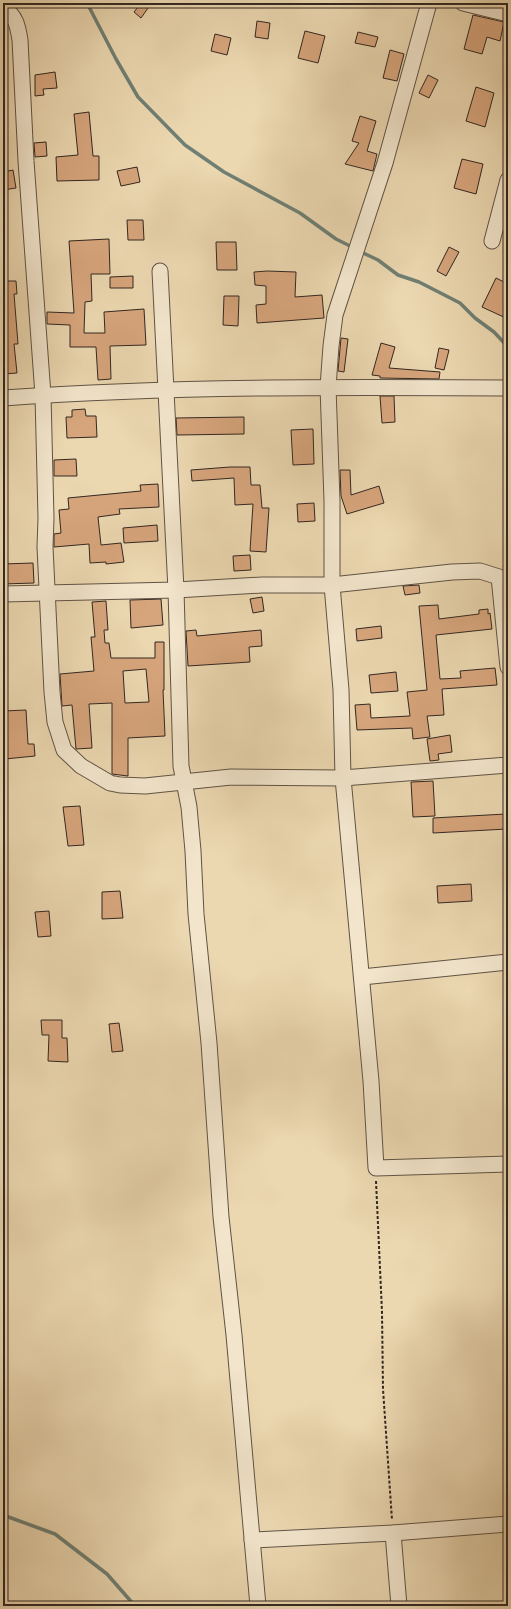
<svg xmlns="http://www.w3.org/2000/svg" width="511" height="1609" font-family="'EB Garamond',serif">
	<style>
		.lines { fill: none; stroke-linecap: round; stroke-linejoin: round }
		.stream { stroke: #6f7f73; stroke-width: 3.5 }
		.building { fill: #d7a57c; stroke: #322721; fill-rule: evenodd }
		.minor-casing { stroke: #605345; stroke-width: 17 }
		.path { stroke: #322721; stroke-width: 2; stroke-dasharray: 3 2; stroke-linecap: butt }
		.minor { stroke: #f2e5cc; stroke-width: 15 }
	</style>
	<rect width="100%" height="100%" fill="#ebd7b0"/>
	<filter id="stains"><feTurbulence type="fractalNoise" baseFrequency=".005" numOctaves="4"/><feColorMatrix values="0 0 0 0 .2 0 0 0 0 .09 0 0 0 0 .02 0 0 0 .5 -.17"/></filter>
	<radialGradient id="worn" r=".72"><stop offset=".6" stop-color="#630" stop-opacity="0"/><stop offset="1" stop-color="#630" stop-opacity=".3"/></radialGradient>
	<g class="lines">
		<g class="stream">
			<path d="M87 3 116 59 138 97 185 145 224 172 300 213 336 239 354 248"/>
			<path d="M359 251 378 260 398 275 419 282 460 303 475 318 494 332 508 347"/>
			<path d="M3 1515 55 1534 107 1574 135 1606"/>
		</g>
	</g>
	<g class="building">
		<path d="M141 3 148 8 141 18 134 12Z"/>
		<path d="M473 15 504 22 500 41 487 37 482 54 464 49Z"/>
		<path d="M257 21 270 23 268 39 255 37Z"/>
		<path d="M305 31 325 36 318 63 298 58Z"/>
		<path d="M358 32 378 37 375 47 355 43Z"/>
		<path d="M215 34 231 38 227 55 211 51Z"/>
		<path d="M390 50 404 54 397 81 383 78Z"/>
		<path d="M55 72 57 88 43 89 44 95 35 96V75Z"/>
		<path d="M428 75 438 80 429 98 419 93Z"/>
		<path d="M476 87 494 93 485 127 466 121Z"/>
		<path d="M89 112 93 156H99V180L57 181 56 157 78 155 74 114Z"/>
		<path d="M360 116 376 121 367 151 377 154 373 171 345 164 359 143 352 141Z"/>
		<path d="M46 142 47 156 35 157 34 143Z"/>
		<path d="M462 159 483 164 476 194 454 188Z"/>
		<path d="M137 167 140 182 121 186 117 171Z"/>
		<path d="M13 170 16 188 3 190V172Z"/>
		<path d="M127 220H143L144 240H128Z"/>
		<path d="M109 239 110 274H91L92 301 85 302 84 333H105L104 312 144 309 146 345 110 346 111 379 98 380 96 347H70V325L47 324V312L74 313 69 241Z"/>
		<path d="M216 242H236L237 270H217Z"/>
		<path d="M449 247 459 252 446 276 437 271Z"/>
		<path d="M267 271 296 272 295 297 322 295 324 318 257 323 256 305 266 304V286L255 285 254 272Z"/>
		<path d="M133 276V288H110V277Z"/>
		<path d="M496 278 508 284V319L482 307Z"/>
		<path d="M3 281H16L17 294H14L18 344H14L17 373 3 374Z"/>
		<path d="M224 296H239L238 326 223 325Z"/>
		<path d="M341 338 348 339 344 372 338 371Z"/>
		<path d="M381 343 395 347 389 368 440 372 439 379 380 378V376L372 375Z"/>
		<path d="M439 348 449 350 444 370 435 368Z"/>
		<path d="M380 396H394L395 422 382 423Z"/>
		<path d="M85 409 86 416H96L97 437 67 438 66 417H72V410Z"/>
		<path d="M244 417V434L177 435 176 418Z"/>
		<path d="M313 429 314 464 293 465 291 430Z"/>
		<path d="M76 459 77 476H54V460Z"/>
		<path d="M230 467H250L251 485H260L262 508H269L266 552 250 551 253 504 235 505 234 478 192 481 191 470Z"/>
		<path d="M340 470H350L351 495 379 486 384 503 347 514 341 496Z"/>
		<path d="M158 484 159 507 119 509 120 514 98 517 101 545 121 543 124 562 106 564V562L90 563 89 544 54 547V534L61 533 59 510 69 509 68 498 141 491 140 485Z"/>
		<path d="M314 503 315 521 298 522 297 504Z"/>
		<path d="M157 525 158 541 124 543 123 528Z"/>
		<path d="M250 555 251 570 234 571 233 556Z"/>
		<path d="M33 563 34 583 3 584V564Z"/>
		<path d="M419 585 420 593 405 595 403 586Z"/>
		<path d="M262 597 264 611 253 613 250 599Z"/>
		<path d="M161 599 163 625 131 628 130 600Z"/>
		<path d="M106 601 108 630H104L105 643H109L111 658H155V642H164V690H163L165 736 128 738V776L112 774V703L89 704 92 748 76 749 72 705 62 706 60 674 94 671 91 637H95L92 602ZM146 669 149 702 125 703 123 671Z"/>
		<path d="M438 605 439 619 479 614V610L488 609V614L490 613 492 629 436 635 440 679 461 678 460 671 495 668 497 685 442 689 444 715 427 716 430 737 413 739 412 728 357 730 355 705 370 704 371 718 410 716 407 692 427 690 419 606Z"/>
		<path d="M381 626 382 638 357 641 356 629Z"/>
		<path d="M196 630 197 636 261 630 262 646 249 647 250 662 188 666 186 631Z"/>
		<path d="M396 672 398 691 371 693 369 675Z"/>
		<path d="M26 710 28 744H34L35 756 5 759 3 746H6L4 711Z"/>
		<path d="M450 735 452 752 438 754 439 760 430 761 427 739Z"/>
		<path d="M433 781 435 816 413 817 411 782Z"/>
		<path d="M80 806 84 845 68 846 63 807Z"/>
		<path d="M506 814 507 829 433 833V818Z"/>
		<path d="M471 884 472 901 438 903 437 886Z"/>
		<path d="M120 891 123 918 102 919V892Z"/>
		<path d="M49 911 51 936 38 937 35 912Z"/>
		<path d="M41 1020H62V1038H67L68 1062 48 1061 49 1035H42Z"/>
		<path d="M119 1023 123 1051 112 1052 109 1024Z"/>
	</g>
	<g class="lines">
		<g class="minor-casing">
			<g id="minor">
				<path d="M429 3 385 163 335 315 331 346 328 387 332 501V585L341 690 343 778 371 1081 376 1168 508 1164"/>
				<path d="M463 3 508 14"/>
				<path d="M3 8C16 15 18 27 20 40L26 161 43 395 46 518 45 547 52 692 55 722 64 750 81 766 110 783 120 785 145 786 231 777 343 778 508 765"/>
				<path d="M492 241 508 180"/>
				<path d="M160 271 176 590 181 766 189 807 193 851 196 914 209 1043 221 1217 234 1335 258 1606"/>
				<path d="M3 398C171 386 340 387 508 388"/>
				<path d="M3 594 176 590 262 585H332L452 572 480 571 499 577 508 667"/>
				<path d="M362 977 508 962"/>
				<path d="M393 1533 399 1606"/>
				<path d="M252 1540 393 1533 508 1524"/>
			</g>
		</g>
		<path class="path" d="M376 1181 382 1312 383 1389 392 1520"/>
		<use href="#minor" class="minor"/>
	</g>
	<rect width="511" height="1609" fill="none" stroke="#ebd7b0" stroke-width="16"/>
	<rect x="4" y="4" width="503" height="1601" fill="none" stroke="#322721" stroke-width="2"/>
	<rect x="8" y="8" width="495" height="1593" fill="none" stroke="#322721"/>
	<rect width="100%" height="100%" filter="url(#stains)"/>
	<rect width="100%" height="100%" fill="url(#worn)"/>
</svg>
